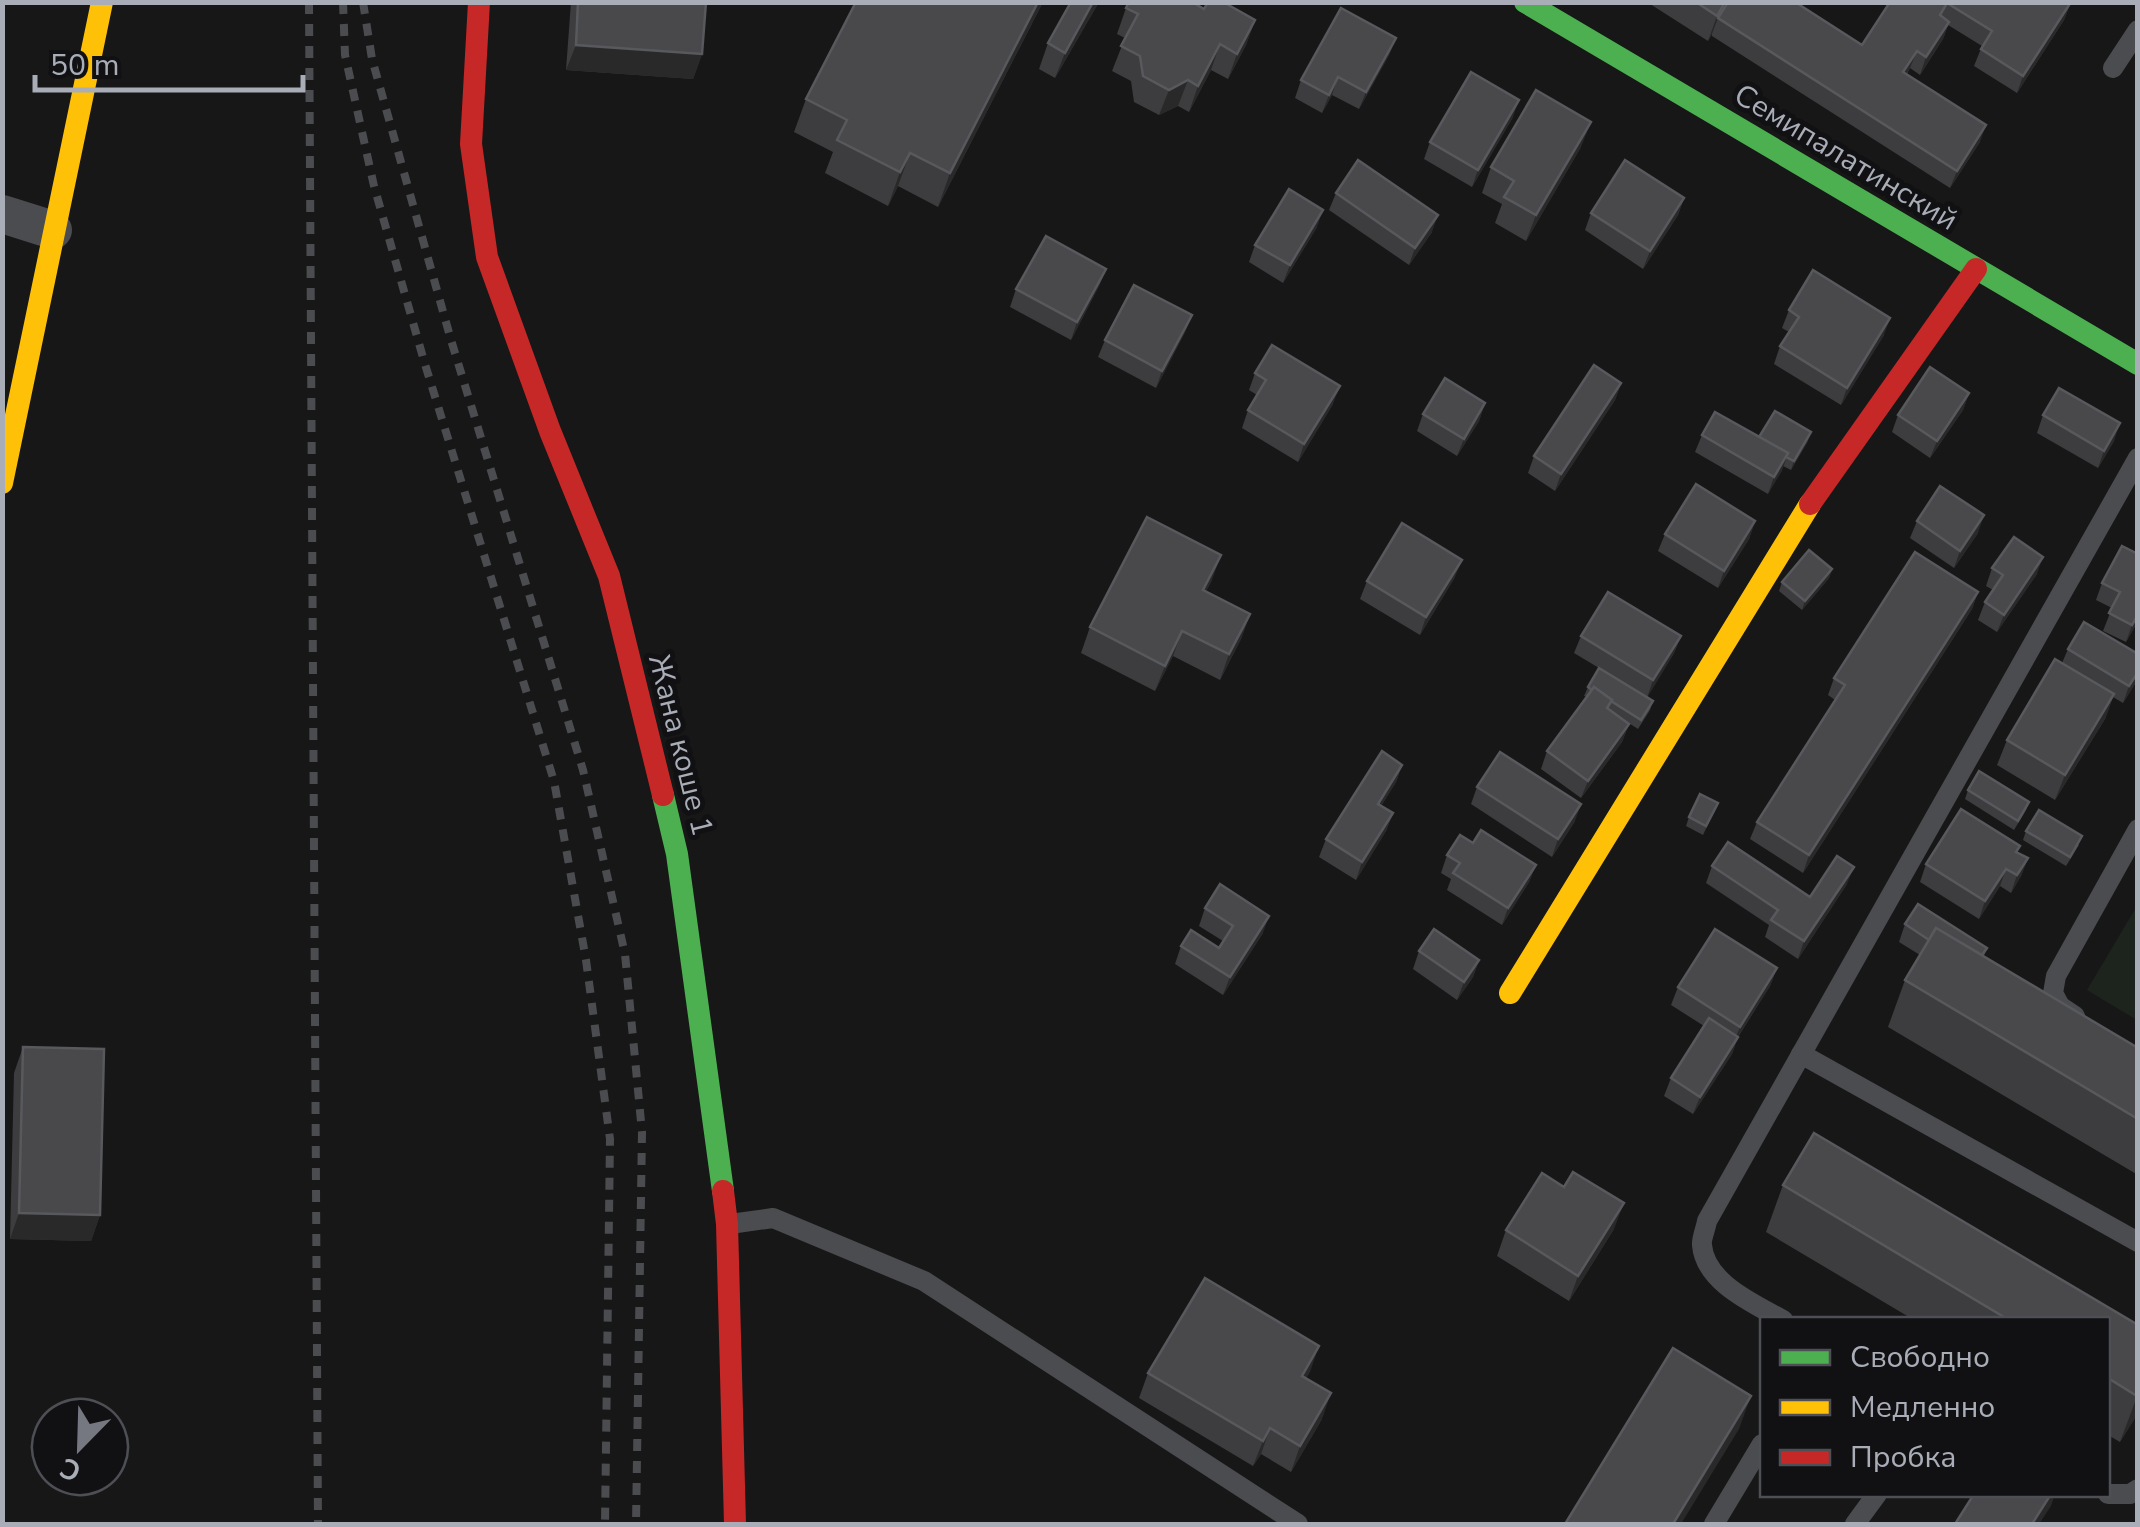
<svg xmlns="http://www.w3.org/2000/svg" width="2140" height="1527" font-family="'Nunito Sans',sans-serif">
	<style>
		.green { fill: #1d241e }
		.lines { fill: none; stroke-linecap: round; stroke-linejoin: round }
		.lane { stroke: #4b4c50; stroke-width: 20 }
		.street { stroke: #4b4c50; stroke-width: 38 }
		.fast { stroke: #4caf50; stroke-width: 22 }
		.slow { stroke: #ffc107; stroke-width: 22 }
		.jam { stroke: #c62828; stroke-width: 22 }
		.rail { stroke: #4b4c4f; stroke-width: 8; stroke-dasharray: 12 10; stroke-linecap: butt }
		.wall { fill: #3d3d3f }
		.shaded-wall { fill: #29292a }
		.building { fill: #49494c; stroke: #58595d; stroke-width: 2.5 }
		.labels { text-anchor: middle; stroke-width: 10; stroke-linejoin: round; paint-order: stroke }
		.street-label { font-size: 30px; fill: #a8adb8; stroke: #111113 }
	</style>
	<rect width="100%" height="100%" fill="#171717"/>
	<path class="green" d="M2137 906V1020L2087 990Z"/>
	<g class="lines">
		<g class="lane">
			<path d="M2113 68 2138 30"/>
			<path d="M2075 1016 2060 1006 2053 993 2056 976 2138 829"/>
			<path d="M1801 1054 2138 1242"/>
			<path d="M730 1224 773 1218 924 1281 1298 1524"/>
			<path d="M1783 1320C1755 1304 1705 1283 1702 1245 1701 1239 1706 1228 1707 1221L2138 458"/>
			<path d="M2108 1494H2130L2138 1489"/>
			<path d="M1714 1524 1762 1444"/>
			<path d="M1855 1524 1877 1494"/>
		</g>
		<path class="street" d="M2 214 53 230"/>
		<g class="fast">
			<path d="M1525 2 2138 364"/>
			<path d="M663 795 677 854 723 1191"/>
		</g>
		<g class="slow">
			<path d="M2 483 102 2"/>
			<path d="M1510 993 1810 504"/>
		</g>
		<g class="jam">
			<path d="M479 2 471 144 487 257 550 431 609 576 663 795"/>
			<path d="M1810 504 1976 269"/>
			<path d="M723 1191 727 1224 735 1524"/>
		</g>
		<g class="rail">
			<path d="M309 2 318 1524"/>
			<path d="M343 2 345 55 374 186 424 361 554 781 586 960 610 1139 605 1524"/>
			<path d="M363 2 372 59 451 340 583 770 625 954 642 1132 636 1524"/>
		</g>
	</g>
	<g class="wall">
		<path d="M571 2H706L702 54 693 79 566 70Z"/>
		<path d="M1043 2 938 207 898 186 888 206 825 173 833 152 794 132 806 99Z"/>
		<path d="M1099 2 1055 78 1039 69 1048 43Z"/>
		<path d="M1647 2H1795L1862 45 1890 2H2071L2064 20 2017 93 1974 66 1982 46 1948 25 1943 39 1920 75 1910 68 1907 74 1980 142 1950 188 1712 36V34L1708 41Z"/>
		<path d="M1126 8 1255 20 1246 45 1228 79 1211 70 1189 112 1178 106 1159 115 1134 102 1131 81 1112 71 1125 38 1117 34Z"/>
		<path d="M1396 38 1389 55 1359 109 1332 95 1322 113 1295 98 1301 80Z"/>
		<path d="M1513 117 1472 187 1424 159 1430 142Z"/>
		<path d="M1581 147 1526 241 1495 223 1502 204 1482 193 1491 167Z"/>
		<path d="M1336 193 1432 232 1409 265 1329 210Z"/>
		<path d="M1684 198 1678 215 1643 269 1585 230 1591 213Z"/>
		<path d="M1317 227 1283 283 1249 262 1255 245Z"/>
		<path d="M1106 269 1099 286 1071 340 1010 307 1016 289Z"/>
		<path d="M1789 310 1884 335 1841 405 1774 364 1780 346 1789 332 1782 328Z"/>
		<path d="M1192 315 1185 332 1156 388 1098 357 1105 340Z"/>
		<path d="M1255 373 1333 404 1298 462 1242 428 1248 410 1257 395 1249 390Z"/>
		<path d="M1621 383 1615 400 1555 491 1528 473 1534 456Z"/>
		<path d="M1969 393 1963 410 1930 458 1892 432 1898 415Z"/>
		<path d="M1485 403 1479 421 1457 456 1417 431 1423 414Z"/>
		<path d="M2043 415 2114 441 2098 468 2037 433Z"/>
		<path d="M1702 435 1759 437 1808 441 1791 470 1783 466 1768 494 1695 452Z"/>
		<path d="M1755 521 1749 539 1718 588 1658 551 1665 534Z"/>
		<path d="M1917 521 1978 533 1954 568 1910 538Z"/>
		<path d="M2138 554V621L2126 642 2103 631 2112 608 2096 600 2102 583Z"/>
		<path d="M1992 568 2037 574 1997 632 1978 620 1985 602 1993 590 1986 586Z"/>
		<path d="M1832 569 1829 578 1802 610 1779 591 1782 582Z"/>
		<path d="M1455 577 1420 635 1360 599 1367 581Z"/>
		<path d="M1212 580 1206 591 1250 614 1241 639 1220 680 1173 656 1155 691 1081 653 1090 627Z"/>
		<path d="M1978 592 1972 609 1803 873 1750 839 1757 822 1835 700 1828 695 1834 678Z"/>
		<path d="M1581 636H1681L1674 653 1647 697 1653 701 1650 710 1638 729 1618 716 1629 724 1622 742 1581 798 1541 769 1547 751 1587 697 1584 696 1588 687 1599 668 1574 653Z"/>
		<path d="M2068 649 2138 654V679L2123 703 2113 697 2105 719 2055 800 1997 765 2007 740 2062 663Z"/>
		<path d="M1402 765 1396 782 1381 806 1393 813 1386 831 1356 880 1319 857 1326 839Z"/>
		<path d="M1477 787 1575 821 1552 857 1471 804Z"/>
		<path d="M1968 790 2029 802 2026 810 2014 830 1965 799Z"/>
		<path d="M1718 803 1703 835 1686 826 1689 817Z"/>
		<path d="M2026 831 2079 845 2066 866 2023 840Z"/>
		<path d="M1473 843 1536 865 1529 882 1502 925 1447 890 1451 879 1441 873 1447 855Z"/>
		<path d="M2018 853 2028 858 2021 876 2011 893 2000 886 1979 919 1920 882 1926 864Z"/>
		<path d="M1712 866 1810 897 1847 884 1798 959 1765 937 1769 925 1706 883Z"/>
		<path d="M1205 908 1263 933 1223 995 1175 964 1181 946 1219 948 1223 941 1199 926Z"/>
		<path d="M1905 924 1987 948 1984 956 2138 1048V1175L1888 1027 1905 980 1920 955 1899 942Z"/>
		<path d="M1419 951 1479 960 1473 977 1457 1000 1413 969Z"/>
		<path d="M1777 968 1770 986 1738 1037 1732 1054 1693 1114 1664 1096 1671 1078 1704 1026 1671 1005 1678 987Z"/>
		<path d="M23 1047 100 1215 91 1241 10 1239 14 1073Z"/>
		<path d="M1783 1185 2138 1325V1413L2120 1442 2108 1435V1320H1914L1766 1232Z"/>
		<path d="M1614 1229 1569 1301 1497 1256 1506 1230Z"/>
		<path d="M1319 1346 1306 1378 1322 1419 1291 1472 1261 1454 1253 1466 1139 1398 1148 1373Z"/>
	</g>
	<g class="shaded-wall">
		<path d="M1038 2H1043L938 207 950 173Z"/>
		<path d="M1093 2H1099L1055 78 1065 53Z"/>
		<path d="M1725 2H1733L1718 18 1712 34 1708 41 1717 16Z"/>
		<path d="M2071 2 2064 20 2017 93 2023 76Z"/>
		<path d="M1255 20 1246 45 1228 79 1237 54Z"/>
		<path d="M1949 22 1943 39 1920 75 1926 57Z"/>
		<path d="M1396 38 1389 55 1359 109 1366 92Z"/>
		<path d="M1220 44 1211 70 1189 112 1198 86Z"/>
		<path d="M576 45 702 54 693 79 566 70Z"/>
		<path d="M1917 51 1910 68 1897 89 1903 72Z"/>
		<path d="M1338 77 1332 95 1322 113 1329 95Z"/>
		<path d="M1188 80 1178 106 1159 115 1169 90Z"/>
		<path d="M1519 100 1513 117 1472 187 1478 170Z"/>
		<path d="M1591 122 1581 147 1526 241 1536 215Z"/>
		<path d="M1986 125 1980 142 1950 188 1957 171Z"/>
		<path d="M910 153 898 186 888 206 900 172Z"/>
		<path d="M1684 198 1678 215 1643 269 1650 251Z"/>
		<path d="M1323 210 1317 227 1283 283 1290 265Z"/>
		<path d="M1438 215 1432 232 1409 265 1415 248Z"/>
		<path d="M1106 269 1099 286 1071 340 1077 322Z"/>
		<path d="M1192 315 1185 332 1156 388 1162 371Z"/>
		<path d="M1890 318 1884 335 1841 405 1847 388Z"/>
		<path d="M1621 383 1615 400 1555 491 1561 474Z"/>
		<path d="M1340 386 1333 404 1298 462 1304 444Z"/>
		<path d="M1969 393 1963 410 1930 458 1937 441Z"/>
		<path d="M1485 403 1479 421 1457 456 1464 439Z"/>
		<path d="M2120 423 2114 441 2098 468 2104 451Z"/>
		<path d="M1811 432 1808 441 1791 470 1794 461Z"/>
		<path d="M1788 453 1782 471 1768 494 1774 477Z"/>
		<path d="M1984 515 1978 533 1954 568 1960 551Z"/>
		<path d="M1755 521 1749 539 1718 588 1724 571Z"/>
		<path d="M1221 555 1212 580 1194 615 1203 590Z"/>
		<path d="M2043 557 2037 574 1997 632 2004 615Z"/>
		<path d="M1462 560 1455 577 1420 635 1426 617Z"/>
		<path d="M1832 569 1829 578 1802 610 1805 601Z"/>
		<path d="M1978 592 1972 609 1803 873 1809 855Z"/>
		<path d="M1250 614 1241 639 1220 680 1229 654Z"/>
		<path d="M2138 615V621L2126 642 2132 625Z"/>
		<path d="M1182 631 1173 656 1155 691 1165 666Z"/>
		<path d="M1681 636 1674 653 1647 698 1653 680Z"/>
		<path d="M2138 672V679L2123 703 2129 686Z"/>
		<path d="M2114 694 2105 719 2055 800 2065 775Z"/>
		<path d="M1629 724 1622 742 1581 798 1588 781Z"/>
		<path d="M1402 765 1396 782 1371 822 1378 804Z"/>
		<path d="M1581 804 1575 821 1552 857 1558 839Z"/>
		<path d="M1393 813 1386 831 1356 880 1362 862Z"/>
		<path d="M2028 858 2021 876 2011 893 2017 875Z"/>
		<path d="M1536 865 1529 882 1502 925 1508 908Z"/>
		<path d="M1854 867 1847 884 1798 959 1804 941Z"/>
		<path d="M2006 869 2000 886 1979 919 1985 901Z"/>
		<path d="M1269 916 1263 933 1223 995 1230 977Z"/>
		<path d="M1479 960 1473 977 1457 1000 1464 982Z"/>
		<path d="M1777 968 1770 986 1733 1044 1740 1027Z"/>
		<path d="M1738 1037 1732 1054 1693 1114 1700 1097Z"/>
		<path d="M1624 1203 1614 1229 1569 1301 1578 1276Z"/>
		<path d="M19 1213 100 1215 91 1241 10 1239Z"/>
		<path d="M1319 1346 1310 1372 1292 1401 1302 1376Z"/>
		<path d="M1331 1393 1322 1419 1291 1472 1300 1446Z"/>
		<path d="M2138 1394V1413L2120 1442Z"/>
		<path d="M1751 1396 1739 1429 1681 1524H1673Z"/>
		<path d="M1270 1428 1261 1454 1253 1466 1263 1441Z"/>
		<path d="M2051 1494H2055L2051 1506 2039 1524H2032Z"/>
	</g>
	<g class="building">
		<path d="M578 2H706L702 54 576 45Z"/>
		<path d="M856 2H1038L950 173 910 153 900 172 837 140 847 120 806 99Z"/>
		<path d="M1071 2H1093L1065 53 1048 43Z"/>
		<path d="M1129 2H1192L1204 9 1208 2H1223L1255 20 1237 54 1220 44 1198 86 1188 80 1169 90 1143 76 1140 56 1121 46 1138 14 1126 8Z"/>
		<path d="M1696 2H1725L1717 16Z"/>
		<path d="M1728 2H1795L1862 45 1890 2H2071L2023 76 1981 49 1992 31 1947 3 1940 15 1949 22 1926 57 1917 51 1903 72 1986 125 1957 171 1718 18Z"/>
		<path d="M1341 8 1396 38 1366 92 1338 77 1329 95 1301 80Z"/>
		<path d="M1471 72 1519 100 1478 170 1430 142Z"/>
		<path d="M1536 90 1591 122 1536 215 1504 197 1514 181 1491 167Z"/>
		<path d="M1358 160 1438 215 1415 248 1336 193Z"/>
		<path d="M1625 160 1684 198 1650 251 1591 213Z"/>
		<path d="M1289 189 1323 210 1290 265 1255 245Z"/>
		<path d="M1046 236 1106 269 1077 322 1016 289Z"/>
		<path d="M1813 270 1890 318 1847 388 1780 346 1799 317 1789 310Z"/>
		<path d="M1134 285 1192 315 1162 371 1105 340Z"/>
		<path d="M1272 345 1340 386 1304 444 1248 410 1266 380 1255 373Z"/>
		<path d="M1594 365 1621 383 1561 474 1534 456Z"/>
		<path d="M1930 367 1969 393 1937 441 1898 415Z"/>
		<path d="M1445 378 1485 403 1464 439 1423 414Z"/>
		<path d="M2059 388 2120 423 2104 451 2043 415Z"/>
		<path d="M1775 411 1811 432 1794 461 1786 457 1788 453 1759 437Z"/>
		<path d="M1715 412 1788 453 1774 477 1702 435Z"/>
		<path d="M1696 484 1755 521 1724 571 1665 534Z"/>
		<path d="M1940 486 1984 515 1960 551 1917 521Z"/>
		<path d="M1147 517 1221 555 1203 590 1250 614 1229 654 1182 631 1165 666 1090 627Z"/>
		<path d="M1402 523 1462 560 1426 617 1367 581Z"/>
		<path d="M2014 537 2043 557 2004 615 1985 602 2003 575 1992 568Z"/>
		<path d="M2122 546 2138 554V615L2132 625 2109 613 2120 592 2102 583Z"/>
		<path d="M1809 550 1832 569 1805 601 1782 582Z"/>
		<path d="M1915 552 1978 592 1809 855 1757 822 1845 685 1834 678Z"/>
		<path d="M1608 592 1681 636 1653 680 1581 636Z"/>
		<path d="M2084 622 2138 654V672L2129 686 2068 649Z"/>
		<path d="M2055 659 2114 694 2065 775 2007 740Z"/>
		<path d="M1599 668 1653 701 1641 720 1611 701 1612 700 1594 687 1592 690 1588 687Z"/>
		<path d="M1594 687 1612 700 1607 708 1629 724 1588 781 1547 751Z"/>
		<path d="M1382 751 1402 765 1378 804 1393 813 1362 862 1326 839Z"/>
		<path d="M1500 752 1581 804 1558 839 1477 787Z"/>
		<path d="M1979 771 2029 802 2018 821 1968 790Z"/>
		<path d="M1700 794 1718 803 1706 826 1689 817Z"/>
		<path d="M1961 809 2020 846 2016 852 2028 858 2017 875 2006 869 1985 901 1926 864Z"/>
		<path d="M2039 810 2082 836 2070 857 2026 831Z"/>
		<path d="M1481 830 1536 865 1508 908 1453 873 1460 863 1447 855 1460 835 1473 843Z"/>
		<path d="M1728 842 1810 897 1837 856 1854 867 1804 941 1771 920 1778 910 1712 866Z"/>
		<path d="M1220 884 1269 916 1230 977 1181 946 1191 930 1219 948 1233 926 1205 908Z"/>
		<path d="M1918 904 1987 948 1982 955 1936 928 1929 940 1905 924Z"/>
		<path d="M1936 928 2138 1048V1119L1905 980Z"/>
		<path d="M1434 929 1479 960 1464 982 1419 951Z"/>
		<path d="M1715 929 1777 968 1740 1027 1678 987Z"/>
		<path d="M1709 1018 1738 1037 1700 1097 1671 1078Z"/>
		<path d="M23 1047 104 1049 100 1215 19 1213Z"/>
		<path d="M1814 1133 2138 1325 2137 1396 2108 1378V1320H2009L1783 1185Z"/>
		<path d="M1573 1172 1624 1203 1578 1276 1506 1230 1542 1173 1564 1187Z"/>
		<path d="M1205 1278 1319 1346 1302 1376 1331 1393 1300 1446 1270 1428 1263 1441 1148 1373Z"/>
		<path d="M1673 1348 1751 1396 1673 1524H1565Z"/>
		<path d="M1974 1494H2051L2032 1524H1955Z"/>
	</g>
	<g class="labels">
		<g class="street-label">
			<text transform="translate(1846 157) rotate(31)" y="10">Семипалатинский</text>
			<text transform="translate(681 745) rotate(76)" y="10">Жана коше 1</text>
		</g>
	</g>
	<rect width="2140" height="1527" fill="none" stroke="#a8adb8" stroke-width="10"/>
	<rect x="1760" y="1317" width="350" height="180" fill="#111113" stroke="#4d4f55" stroke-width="2.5"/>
	<rect x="1780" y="1350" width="50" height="15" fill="#4caf50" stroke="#4d4f55" stroke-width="2.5"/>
	<text x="1850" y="1367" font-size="30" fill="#a8adb8">Свободно</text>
	<rect x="1780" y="1400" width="50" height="15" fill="#ffc107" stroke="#4d4f55" stroke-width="2.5"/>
	<text x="1850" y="1417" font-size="30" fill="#a8adb8">Медленно</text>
	<rect x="1780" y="1450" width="50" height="15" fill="#c62828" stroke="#4d4f55" stroke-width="2.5"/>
	<text x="1850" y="1467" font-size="30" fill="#a8adb8">Пробка</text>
	<g transform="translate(80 1447) rotate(203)"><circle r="48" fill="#111113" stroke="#4d4f55" stroke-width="2.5"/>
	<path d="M0-8L18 38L0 25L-18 38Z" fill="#757880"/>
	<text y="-15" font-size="28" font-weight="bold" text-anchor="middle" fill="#a8adb8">С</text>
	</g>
	<path d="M35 75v15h268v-15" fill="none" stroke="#a8adb8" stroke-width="5"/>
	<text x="50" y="75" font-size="30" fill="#a8adb8" stroke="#111113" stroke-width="8" paint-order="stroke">50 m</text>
</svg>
